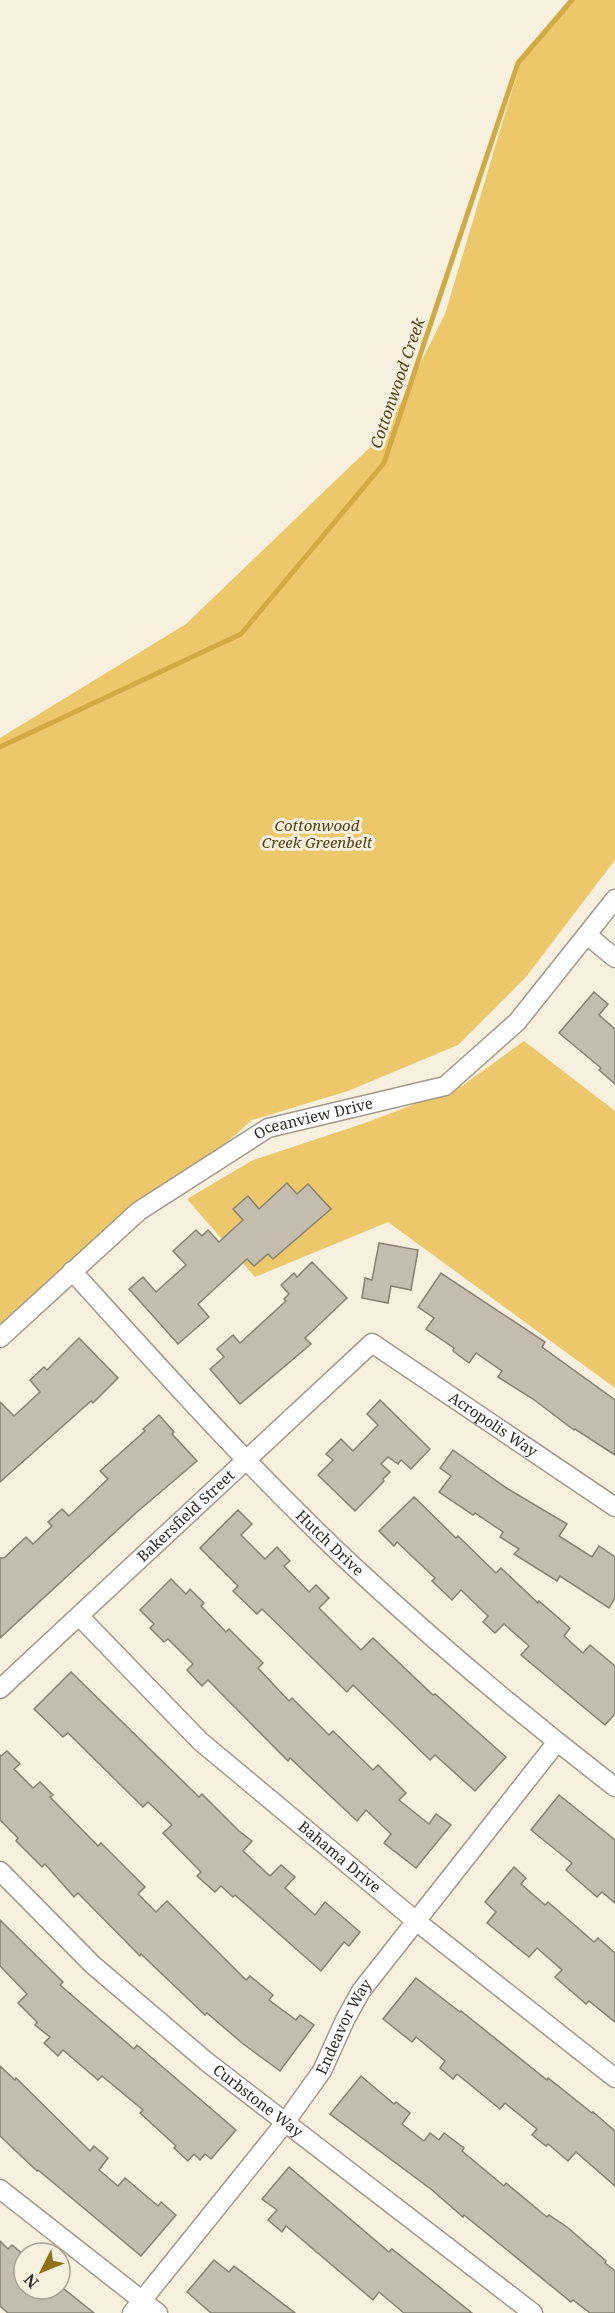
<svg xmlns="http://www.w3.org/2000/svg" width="615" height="2313" font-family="'Noto Serif',serif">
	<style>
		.green { fill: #edc86a }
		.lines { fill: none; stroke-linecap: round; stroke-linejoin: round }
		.stream { stroke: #d1aa44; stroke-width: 5 }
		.building { fill: #c4bdad; stroke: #878172; stroke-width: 1.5 }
		.minor-casing { stroke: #a19a8a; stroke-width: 21 }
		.minor { stroke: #fff; stroke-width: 18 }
		.labels { text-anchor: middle; stroke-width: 6; stroke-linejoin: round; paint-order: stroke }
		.park-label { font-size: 15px; font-style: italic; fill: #514116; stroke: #f7f0df }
		.street-label { font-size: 15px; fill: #2e2c25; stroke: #f7f0df }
		.water-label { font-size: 16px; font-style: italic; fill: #56461c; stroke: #f7f0df }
	</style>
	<rect width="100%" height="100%" fill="#f7f0df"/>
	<g class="green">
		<path d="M574 0H615V860L526 977 458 1045 348 1091 252 1120 0 1342V738L186 624 386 432 445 314 520 64Z"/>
		<path d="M524 1041 615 1111V1388L388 1222 255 1277 187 1199 253 1160 365 1123 462 1086Z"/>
	</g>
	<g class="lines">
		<path class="stream" d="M0 747 241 634 384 463 518 63 572 0"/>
	</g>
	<g class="building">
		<path d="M594 992 608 1004 599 1015 615 1029V1084L599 1070 601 1068 559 1033Z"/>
		<path d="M287 1183 297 1194 308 1184 331 1209 273 1259 268 1254 254 1266 247 1259 198 1304 209 1317 178 1344 129 1289 143 1277 156 1292 186 1265 173 1251 196 1230 202 1236 208 1230 219 1242 243 1220 233 1209 248 1196 259 1209Z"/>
		<path d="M379 1243 418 1250 411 1290 391 1286 388 1303 362 1298 365 1278 372 1280Z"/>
		<path d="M312 1262 347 1298 305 1338 311 1344 240 1404 210 1369 224 1357 217 1349 233 1335 240 1343 286 1301 284 1299 289 1294 281 1285 294 1273 297 1277Z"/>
		<path d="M441 1273 545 1342 542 1347 615 1400V1455L575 1429 574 1430 533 1399 498 1377 502 1371 476 1353 469 1363 453 1351 454 1348 426 1329 434 1318 418 1307Z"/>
		<path d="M79 1338 118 1378 93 1403 91 1401 0 1482V1402L14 1416 40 1392 30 1380 44 1367 47 1370Z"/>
		<path d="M380 1400 430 1449 411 1469 401 1460 398 1464 388 1457 381 1464 390 1472 383 1479 384 1481 355 1511 318 1475 333 1460 326 1454 341 1439 353 1451 378 1425 367 1414Z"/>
		<path d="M159 1415 174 1432 172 1434 197 1461 137 1512 0 1638V1558H4L26 1537 33 1544 52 1526 48 1522 62 1509 69 1516 108 1479 100 1471 145 1431 143 1429Z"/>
		<path d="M453 1450 508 1489 567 1524 559 1536 592 1557 599 1546 615 1557V1598L609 1608 560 1576 557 1581 514 1554 519 1549 500 1537 503 1532 475 1513 473 1515 439 1492 451 1476 440 1468Z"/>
		<path d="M414 1497 456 1538 458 1536 496 1573 501 1568 538 1603 539 1601 570 1628 564 1636 583 1653 590 1645 615 1666V1714L605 1725 521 1655 529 1646 504 1624 495 1633 483 1622 488 1616 461 1590 452 1600 432 1581 435 1578 397 1542 394 1546 379 1531Z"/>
		<path d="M238 1510 252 1524 241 1535 265 1559 277 1547 290 1561 284 1566 309 1592 316 1585 329 1598 319 1608 361 1650 373 1638 433 1695 435 1694 506 1757 475 1791 435 1755 430 1760 353 1685 347 1692 262 1609 257 1614 233 1591 238 1586 200 1548Z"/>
		<path d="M171 1579 186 1594 190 1589 204 1603 201 1606 226 1632 229 1629 263 1663 258 1668 289 1701 292 1698 329 1735 333 1731 373 1770 378 1765 406 1793 399 1800 429 1824 436 1814 451 1825 416 1868 384 1843 391 1834 366 1810 357 1821 290 1758 288 1761 208 1680 202 1686 187 1670 193 1664 168 1639 164 1642 150 1628 154 1624 140 1610Z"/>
		<path d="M71 1672 199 1797 202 1794 239 1831 252 1841 243 1851 270 1876 281 1865 295 1877 285 1888 315 1915 325 1902 360 1932 349 1946 344 1942 321 1971 235 1895 233 1897 221 1886 215 1892 197 1876 201 1872 163 1833 172 1825 148 1802 143 1807 68 1733 63 1737 34 1709Z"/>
		<path d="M7 1751 20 1764 14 1769 33 1788 40 1782 53 1795 50 1797 98 1846 101 1843 145 1887 138 1894 156 1912 167 1901 246 1980 250 1976 273 1995 269 2000 296 2020 300 2015 314 2025 280 2071 242 2043 207 2013 205 2015 141 1954 140 1956 78 1893 74 1897 45 1864 42 1867 16 1841 18 1838 0 1820V1755L1 1756Z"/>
		<path d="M559 1795 615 1840V1903L602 1892 597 1897 566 1870 572 1863 531 1830Z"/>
		<path d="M514 1867 526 1878 521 1884 545 1905 548 1902 594 1942 598 1938 615 1953V2022L589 2001 586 2004 555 1977 562 1970 537 1948 529 1957 487 1923 496 1912 485 1902Z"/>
		<path d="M0 1920 63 1982 60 1985 134 2049 137 2045 236 2130 211 2159 205 2154 200 2160 194 2154 188 2161 174 2148 176 2146 140 2113 143 2110 102 2076 98 2080 63 2050 58 2056 44 2043 50 2037 35 2025 37 2022 18 2003 27 1994 0 1966Z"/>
		<path d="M416 1978 460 2012 461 2011 547 2080 548 2078 592 2113 593 2112 615 2131V2186L576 2152 568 2161 548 2144 546 2146 532 2135 537 2129 505 2103 500 2109 457 2074 453 2079 440 2068 445 2061 416 2037 412 2042 383 2019Z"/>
		<path d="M0 2066 15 2080 16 2078 90 2151 94 2146 108 2158 99 2170 118 2186 125 2178 158 2206 161 2202 176 2215 141 2256 38 2170 37 2171 0 2136Z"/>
		<path d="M361 2076 394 2104 396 2102 410 2113 402 2124 424 2141 430 2133 439 2140 444 2133 464 2148 462 2151 504 2186 506 2183 547 2217 549 2215 567 2227 606 2261 605 2263 615 2271V2313H590L573 2300 571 2302 464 2215 463 2217 432 2190 330 2114Z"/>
		<path d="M289 2167 389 2252 392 2249 472 2313H404L379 2292 373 2300 286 2226 282 2232 268 2220 277 2210 262 2199Z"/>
		<path d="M0 2241 8 2249 12 2245 24 2255V2289H64L94 2313H8L0 2306Z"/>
		<path d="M214 2260 229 2272 234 2266 295 2313H211L187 2292Z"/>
	</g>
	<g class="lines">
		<g class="minor-casing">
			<g id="minor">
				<path d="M587 935 615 958"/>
				<path id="s1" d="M72 1271C163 1371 253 1472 351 1564 435 1642 524 1717 615 1787"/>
				<path id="s2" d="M0 1338 139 1211 268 1128 445 1086 517 1022 615 899"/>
				<path id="s3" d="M80 1617 200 1741 416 1921 615 2078"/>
				<path id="s4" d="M0 1689 372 1343 615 1507"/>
				<path id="s5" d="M0 1871 93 1965 207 2062 533 2313"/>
				<path d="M0 2189 158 2313"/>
				<path id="s6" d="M132 2313 284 2124 322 2071 345 2020 361 1991 557 1742"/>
			</g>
		</g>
		<use href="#minor" class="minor"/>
	</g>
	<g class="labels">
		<g class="park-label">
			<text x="317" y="831">Cottonwood<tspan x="317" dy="17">Creek Greenbelt</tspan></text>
		</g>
		<g class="street-label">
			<text dy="5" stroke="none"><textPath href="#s2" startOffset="388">Oceanview Drive</textPath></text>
			<text dy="5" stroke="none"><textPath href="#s4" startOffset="654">Acropolis Way</textPath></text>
			<text dy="5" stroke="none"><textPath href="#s4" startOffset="254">Bakersfield Street</textPath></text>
			<text dy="5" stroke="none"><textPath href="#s1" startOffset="375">Hutch Drive</textPath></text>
			<text dy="5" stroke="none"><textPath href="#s3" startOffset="354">Bahama Drive</textPath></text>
			<text dy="5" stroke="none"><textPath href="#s6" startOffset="357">Endeavor Way</textPath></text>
			<text dy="5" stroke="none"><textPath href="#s5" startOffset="346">Curbstone Way</textPath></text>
		</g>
		<g class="water-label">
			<text transform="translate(397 383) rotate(-71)" y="6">Cottonwood Creek</text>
		</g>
	</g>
	<g transform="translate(42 2271) rotate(227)"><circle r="28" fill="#f7f0df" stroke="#a7a295" stroke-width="1.5"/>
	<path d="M0-4.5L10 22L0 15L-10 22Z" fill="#907116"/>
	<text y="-9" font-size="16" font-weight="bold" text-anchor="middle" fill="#2e2c25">N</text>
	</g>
</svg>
